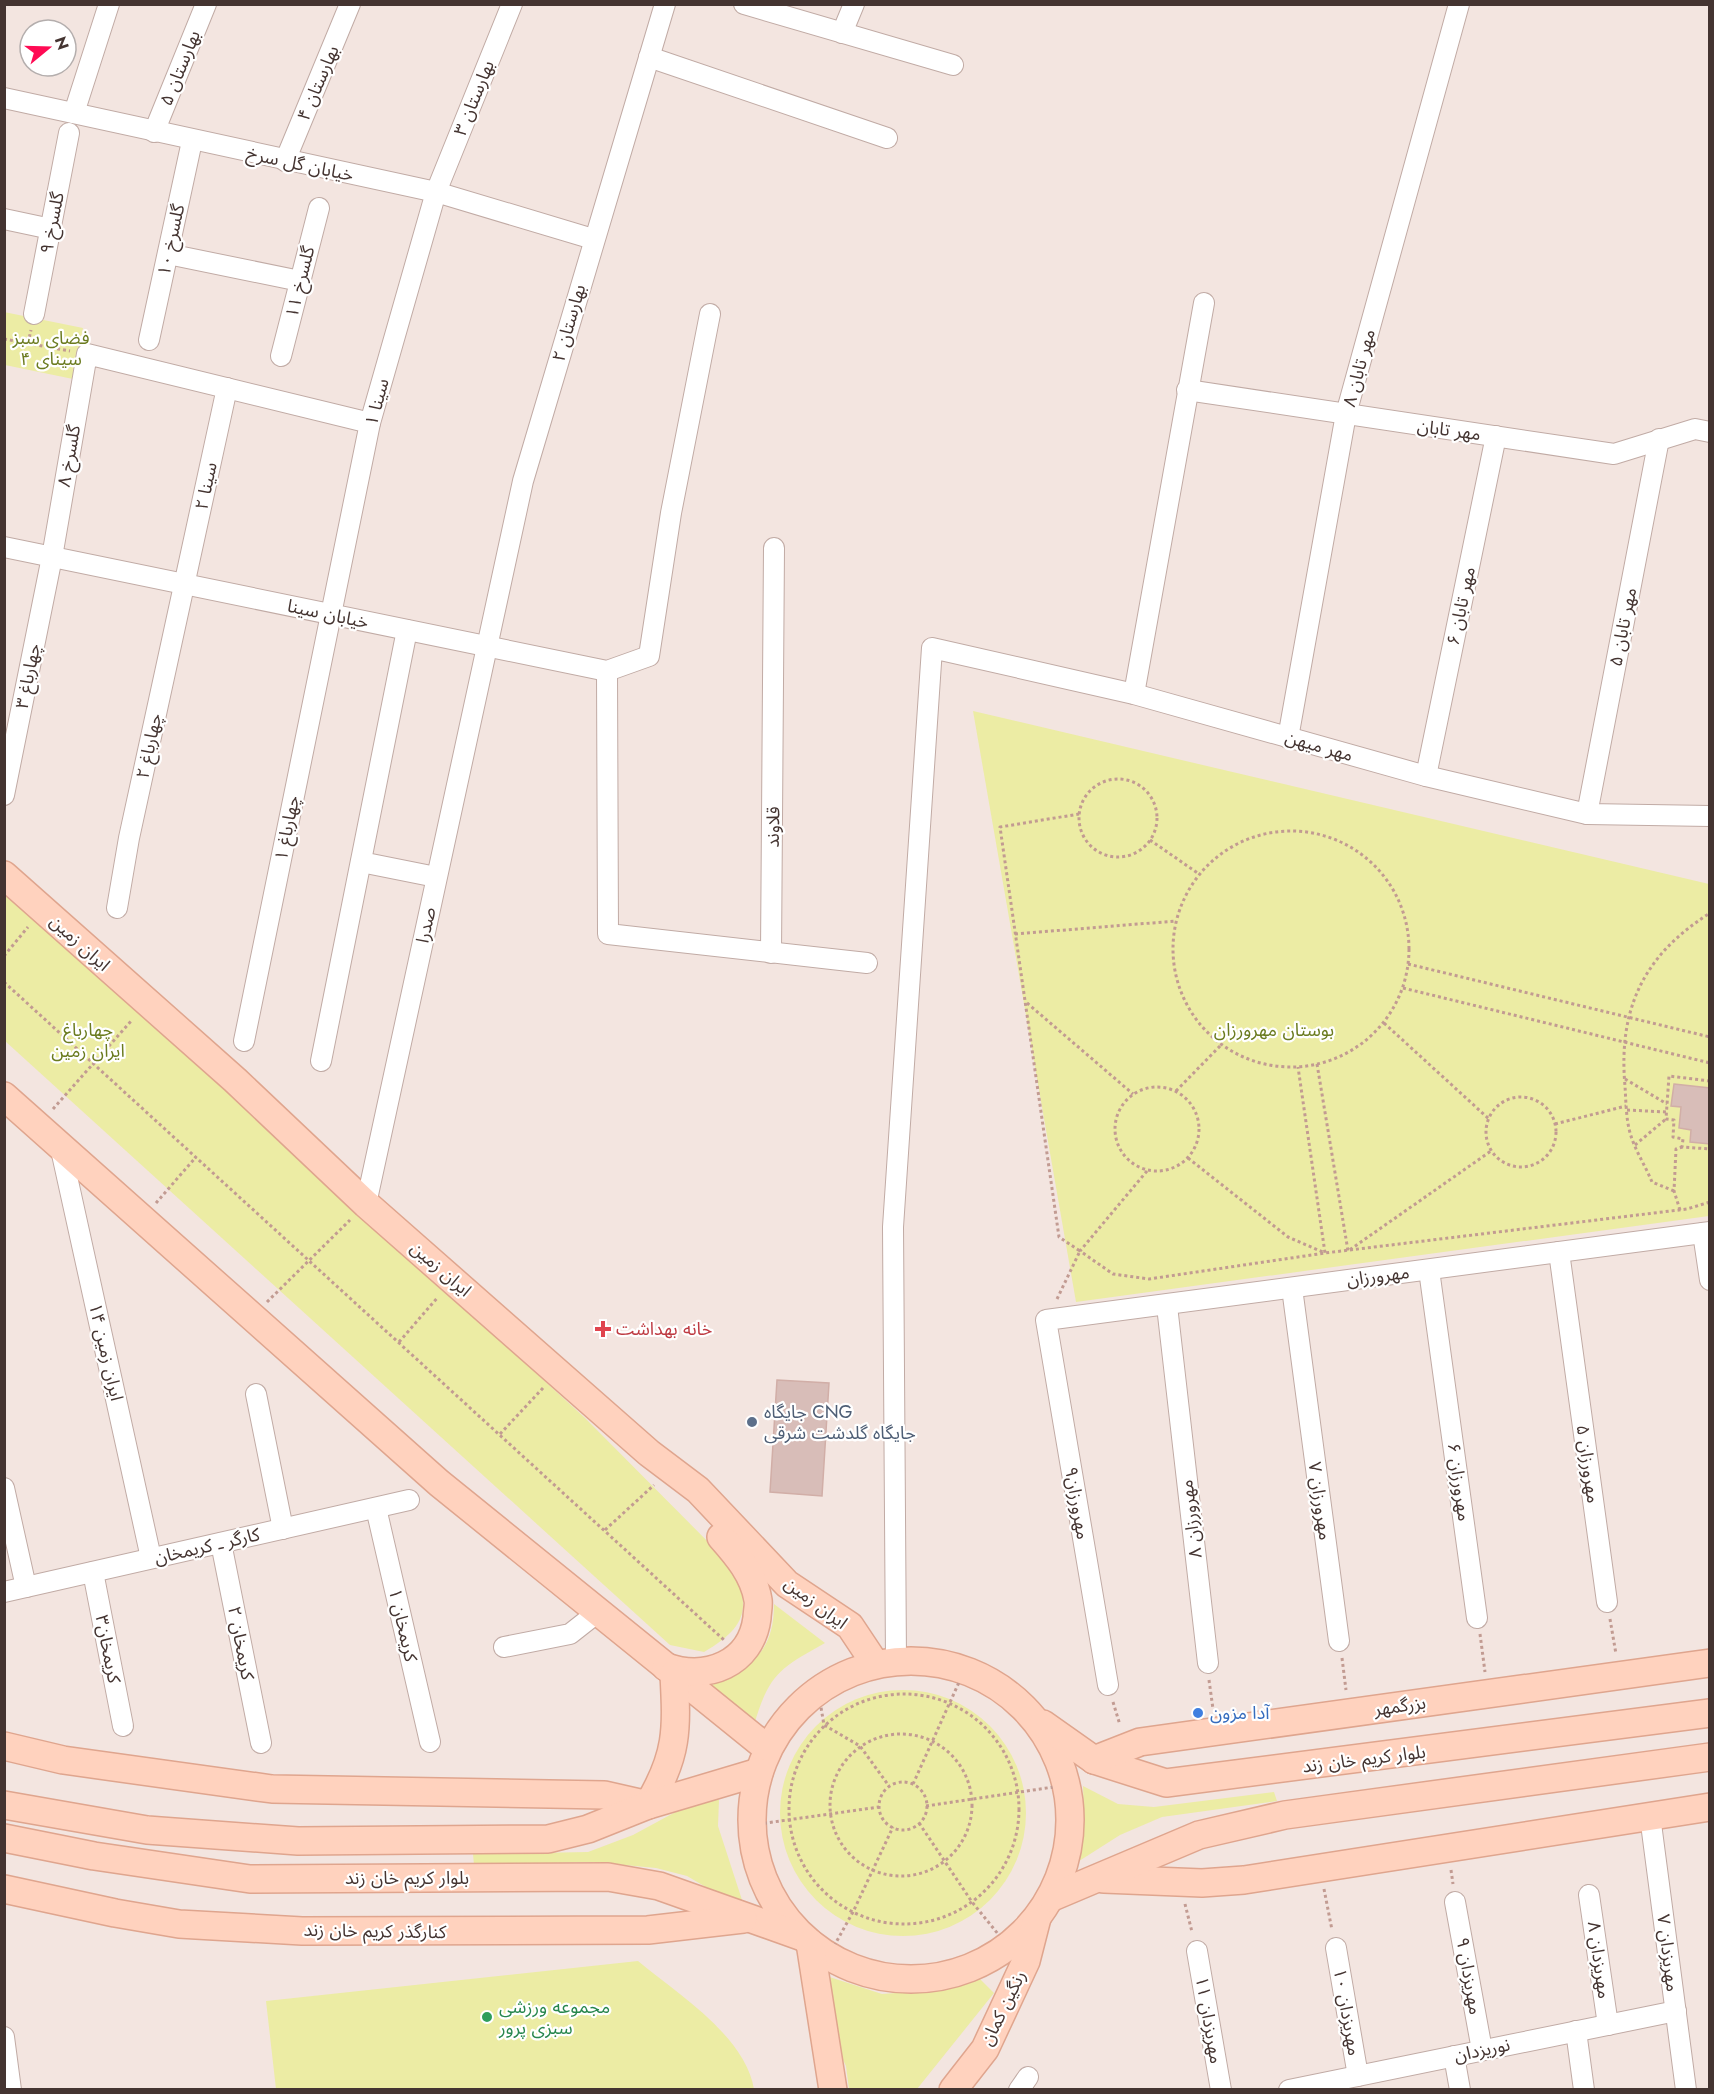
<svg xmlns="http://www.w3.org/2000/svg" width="1714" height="2094" font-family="Jost,'Noto Sans Arabic',sans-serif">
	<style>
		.green { fill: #ececa4 }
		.building { fill: #d8bdb8; stroke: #d1aea7; stroke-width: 1.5 }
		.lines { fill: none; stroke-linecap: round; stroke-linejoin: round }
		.street-casing { stroke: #c1aba5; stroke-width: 22 }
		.secondary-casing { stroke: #dfa58e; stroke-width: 30 }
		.path { stroke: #c29b92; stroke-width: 3; stroke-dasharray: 3 3; stroke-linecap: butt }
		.street { stroke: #fff; stroke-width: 20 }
		.secondary { stroke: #ffd2be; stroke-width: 27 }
		.health-dot { fill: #e0444e; stroke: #fff; stroke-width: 2 }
		.service-dot { fill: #5c6f8a; stroke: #fff; stroke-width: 2 }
		.shop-dot { fill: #3f7fe0; stroke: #fff; stroke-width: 2 }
		.leisure-dot { fill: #2e9e5b; stroke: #fff; stroke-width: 2 }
		.labels { text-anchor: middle; stroke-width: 4.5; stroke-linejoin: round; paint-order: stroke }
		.street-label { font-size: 18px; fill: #443431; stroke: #fff }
		.park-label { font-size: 18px; fill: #6b7b1f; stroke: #fff }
		.health-label { font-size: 18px; fill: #be3a42; stroke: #fff; text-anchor: start }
		.service-label { font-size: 18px; fill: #4e5e75; stroke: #fff; text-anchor: start }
		.shop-label { font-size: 18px; fill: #366cbe; stroke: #fff; text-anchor: start }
		.leisure-label { font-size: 18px; fill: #27864d; stroke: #fff; text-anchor: start }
	</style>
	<rect width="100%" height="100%" fill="#f3e5e0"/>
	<g class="green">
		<path d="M4 312 83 328 73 379 5 365Z"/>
		<path d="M973 711 1709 884V1216L1076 1302Z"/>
		<path d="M4 886 585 1418 732 1566C752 1609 746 1627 704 1652L670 1645 5 1041Z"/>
		<path d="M774 1604 825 1643C780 1668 769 1674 754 1725L708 1687C749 1667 774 1655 774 1604Z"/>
		<circle cx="903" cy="1813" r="123"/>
		<path d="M1083 1786 1118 1804 1154 1807 1274 1792 1277 1801 1162 1817 1120 1835 1076 1863 1084 1822Z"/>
		<path d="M705 1796 719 1800 718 1826 743 1903 716 1893 687 1876 656 1868 592 1862 474 1865 473 1854 588 1852 633 1835Z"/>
		<path d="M638 1961C678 1994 745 2036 754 2089H276L266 2001Z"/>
		<path d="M814 1972 882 1994 923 1991 980 1979 994 1993 917 2089H849L846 2066 805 1983Z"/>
	</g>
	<g class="building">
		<path d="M1674 1084 1710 1088V1144L1690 1142 1691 1130 1679 1128 1681 1107 1671 1106Z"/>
		<path d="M777 1380 829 1383 822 1496 770 1492Z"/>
	</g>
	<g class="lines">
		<g class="street-casing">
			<g id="street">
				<path d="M744 4 953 65"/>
				<path d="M842 33 854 4"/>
				<path d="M649 57 887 138"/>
				<path d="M4 98 436 192 593 239"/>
				<path d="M74 113 109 4"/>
				<path d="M154 132 206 4"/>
				<path d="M285 161 350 4"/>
				<path d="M4 219 51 229"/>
				<path d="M168 254 300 281"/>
				<path d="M34 314 69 133"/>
				<path d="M149 340 192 141"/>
				<path d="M281 356 319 208"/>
				<path d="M1187 390 1614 454 1695 429 1710 432"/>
				<path d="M4 547 607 671 649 656 671 513 710 314"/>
				<path d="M607 671 608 934 867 963"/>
				<path d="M1134 694 1204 303"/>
				<path d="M1288 738 1346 414 1459 4"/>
				<path d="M1426 776 1496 436"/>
				<path d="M4 795 52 557 87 354 370 423"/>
				<path d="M1587 814 1659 439"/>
				<path d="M361 862 436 877"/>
				<path d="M117 908 129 838 227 388"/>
				<path d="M771 953 774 548"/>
				<path d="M244 1041 370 423 436 192 512 4"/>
				<path d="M321 1061 407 630"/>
				<path d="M60 1145 151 1558"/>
				<path d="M366 1204 523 481 665 4"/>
				<path d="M1703 1233 1710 1280"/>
				<path d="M1559 1252 1607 1602"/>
				<path d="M1429 1270 1477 1618"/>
				<path d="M1292 1288 1339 1641"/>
				<path d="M1167 1306 1208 1663"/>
				<path d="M256 1394 283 1529"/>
				<path d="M4 1488 26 1587"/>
				<path d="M376 1508 430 1742"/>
				<path d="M221 1543 261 1743"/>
				<path d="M93 1572 123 1726"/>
				<path d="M4 1592 409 1500"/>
				<path d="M504 1647 570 1634 598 1612"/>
				<path d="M896 1660 893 1227 932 648 1134 694 1426 776 1587 814 1710 816"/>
				<path d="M1108 1685 1046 1320 1710 1232"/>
				<path d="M1650 1816 1686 2090"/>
				<path d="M1589 1895 1608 2025"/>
				<path d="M1455 1902 1482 2050"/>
				<path d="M1336 1948 1358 2076"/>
				<path d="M1197 1951 1221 2090"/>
				<path d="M1576 2031 1584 2090"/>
				<path d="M4 2037 11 2090"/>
				<path d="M1454 2056 1460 2090"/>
				<path d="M1019 2090 1028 2077"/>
				<path d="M1289 2090 1676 2011"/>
			</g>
		</g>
		<g class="secondary-casing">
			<g id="secondary">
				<path d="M4 875 235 1080 366 1204 649 1453 698 1490 787 1584 850 1626 874 1662"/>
				<path d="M4 1096 439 1483 768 1749"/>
				<circle cx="911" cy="1820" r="159"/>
				<path d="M666 1667C707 1681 751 1664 757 1618 757 1613 759 1605 758 1600 754 1575 737 1555 721 1537"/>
				<path d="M1043 1724 1094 1760 1166 1783 1710 1713"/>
				<path d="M4 1746 63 1760 272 1789 604 1795 648 1805C678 1755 677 1730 674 1674"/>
				<path d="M1094 1760 1140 1742 1710 1663"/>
				<path d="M4 1805 147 1830 298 1841 548 1839 588 1829 648 1805 759 1772"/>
				<path d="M4 1838 94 1856 250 1879 608 1877 659 1886 800 1936"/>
				<path d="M1104 1879 1202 1883 1244 1880 1710 1807"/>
				<path d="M4 1889 115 1913 179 1924 302 1931 648 1930 743 1919"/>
				<path d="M1050 1898 1199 1835 1285 1815 1710 1757"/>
				<path d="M810 1943 833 2090"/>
				<path d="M953 2090 985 2049 1026 1961 1037 1918"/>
			</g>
		</g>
		<g class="path">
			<path d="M4 339 70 351"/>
			<path d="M28 343 31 330"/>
			<circle cx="1118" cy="818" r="39"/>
			<circle cx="1291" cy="949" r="118"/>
			<path d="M1150 840 1199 874"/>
			<path d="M1015 934 1176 921"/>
			<path d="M4 956 28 927"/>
			<path d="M1408 964 1710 1037"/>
			<path d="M4 982 724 1640"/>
			<path d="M1403 988 1710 1063"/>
			<path d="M1027 1003 1133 1094"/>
			<path d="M1384 1023 1489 1119"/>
			<path d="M1317 1064 1348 1251 1491 1151"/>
			<path d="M1625 1079 1667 1104"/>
			<path d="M1710 1081 1669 1076 1666 1119 1674 1120 1673 1137 1683 1139 1682 1147 1710 1149"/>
			<circle cx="1157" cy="1129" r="42"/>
			<path d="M1176 1091 1222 1044"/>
			<circle cx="1521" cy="1132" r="35"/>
			<path d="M53 1109 132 1020"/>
			<path d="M1627 1110 1666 1112"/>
			<path d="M1555 1124 1626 1106"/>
			<path d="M1635 1145 1666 1119"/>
			<path d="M1188 1158 1288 1237 1325 1253 1298 1067"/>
			<path d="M1147 1171 1080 1251 1113 1274 1149 1279 1325 1253 1687 1209 1710 1202"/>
			<path d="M1674 1191 1652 1182C1646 1167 1636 1152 1631 1136 1626 1121 1626 1102 1625 1086 1618 1008 1644 955 1710 913"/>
			<path d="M156 1203 196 1157"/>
			<path d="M1680 1210 1674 1191 1676 1149 1682 1147"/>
			<path d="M1057 1299 1080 1251 1059 1237 1000 827 1079 814"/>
			<path d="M267 1302 350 1220"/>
			<path d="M399 1342 438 1297"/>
			<path d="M500 1434 543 1388"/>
			<path d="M605 1530 654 1485"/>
			<path d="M1610 1619 1616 1654"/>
			<path d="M1480 1634 1485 1672"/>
			<path d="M1342 1658 1346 1690"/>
			<path d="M1209 1680 1213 1709"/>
			<path d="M818 1690 824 1725 860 1746 889 1786"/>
			<circle cx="904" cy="1809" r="115"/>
			<path d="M1113 1702 1120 1725"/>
			<circle cx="901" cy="1805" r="71"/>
			<circle cx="903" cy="1806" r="24"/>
			<path d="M913 1784 965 1669"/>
			<path d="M926 1806 1067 1785"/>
			<path d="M919 1823 972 1902 1007 1945"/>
			<path d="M752 1825 879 1807"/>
			<path d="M1451 1870 1453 1884"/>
			<path d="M1324 1889 1332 1930"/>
			<path d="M1185 1904 1192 1932"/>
			<path d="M834 1946 853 1912 893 1827"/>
		</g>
		<use href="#street" class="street"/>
		<use href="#secondary" class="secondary"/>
	</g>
	<path class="health-dot" d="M600 1320h6v6h6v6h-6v6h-6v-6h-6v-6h6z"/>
	<circle class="service-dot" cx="752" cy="1422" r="6"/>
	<circle class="shop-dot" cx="1198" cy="1713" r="6"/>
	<circle class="leisure-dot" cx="487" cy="2017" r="6"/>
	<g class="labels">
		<g class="street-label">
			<text transform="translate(180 68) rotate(-68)" y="6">بهارستان ۵</text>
			<text transform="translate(318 83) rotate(-67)" y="6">بهارستان ۴</text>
			<text transform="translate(474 98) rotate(-68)" y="6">بهارستان ۳</text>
			<text transform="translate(300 164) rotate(12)" y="6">خیابان گل سرخ</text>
			<text transform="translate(52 223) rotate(-79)" y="6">گلسرخ ۹</text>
			<text transform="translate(171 240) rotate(-78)" y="6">گلسرخ ۱۰</text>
			<text transform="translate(300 282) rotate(-76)" y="6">گلسرخ ۱۱</text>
			<text transform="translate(569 323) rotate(-74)" y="6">بهارستان ۲</text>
			<text transform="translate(1359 368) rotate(-75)" y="6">مهر تابان ۸</text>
			<text transform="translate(377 402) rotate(-75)" y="6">سینا ۱</text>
			<text transform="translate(1449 430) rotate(8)" y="6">مهر تابان</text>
			<text transform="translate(69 456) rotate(-80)" y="6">گلسرخ ۸</text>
			<text transform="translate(206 486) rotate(-78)" y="6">سینا ۲</text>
			<text transform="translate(1461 606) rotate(-78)" y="6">مهر تابان ۶</text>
			<text transform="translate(328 614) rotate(12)" y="6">خیابان سینا</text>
			<text transform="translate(1623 627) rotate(-79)" y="6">مهر تابان ۵</text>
			<text transform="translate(28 676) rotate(-79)" y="6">چهارباغ ۳</text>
			<text transform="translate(149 746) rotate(-78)" y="6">چهارباغ ۲</text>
			<text transform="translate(1319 746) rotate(16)" y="6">مهر میهن</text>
			<text transform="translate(773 827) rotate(-89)" y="6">قلاوند</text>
			<text transform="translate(287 828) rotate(-79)" y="6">چهارباغ ۱</text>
			<text transform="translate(426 925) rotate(-78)" y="6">صدرا</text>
			<text transform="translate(80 943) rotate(42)" y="6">ایران زمین</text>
			<text transform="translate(441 1269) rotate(41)" y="6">ایران زمین</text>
			<text transform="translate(1378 1276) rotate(-7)" y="6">مهرورزان</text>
			<text transform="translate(106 1352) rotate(77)" y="6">ایران زمین ۱۴</text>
			<text transform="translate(1588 1464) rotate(82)" y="6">مهرورزان ۵</text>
			<text transform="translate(1459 1482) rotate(82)" y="6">مهرورزان ۶</text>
			<text transform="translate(1320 1501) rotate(82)" y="6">مهرورزان ۷</text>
			<text transform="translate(1077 1503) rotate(80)" y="6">مهرورزان۹</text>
			<text transform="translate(1191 1519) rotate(-97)" y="6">مهرورزان ۸</text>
			<text transform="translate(207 1546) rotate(-13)" y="6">کارگر ـ کریمخان</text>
			<text transform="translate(816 1603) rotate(37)" y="6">ایران زمین</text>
			<text transform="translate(403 1625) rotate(77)" y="6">کریمخان ۱</text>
			<text transform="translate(241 1643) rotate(79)" y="6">کریمخان ۲</text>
			<text transform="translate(108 1649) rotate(79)" y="6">کریمخان۳</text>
			<text transform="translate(1400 1706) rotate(-8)" y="6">بزرگمهر</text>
			<text transform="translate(1364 1759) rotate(-7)" y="6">بلوار کریم خان زند</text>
			<text x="407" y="1884">بلوار کریم خان زند</text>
			<text transform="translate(375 1931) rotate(1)" y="6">کنارگذر کریم خان زند</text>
			<text transform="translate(1668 1953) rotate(83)" y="6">مهریزدان ۷</text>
			<text transform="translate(1599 1960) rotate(82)" y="6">مهریزدان ۸</text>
			<text transform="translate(1469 1976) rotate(80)" y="6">مهریزدان ۹</text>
			<text transform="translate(1003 2008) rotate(-64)" y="6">رنگین کمان</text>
			<text transform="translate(1347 2012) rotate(80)" y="6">مهریزدان ۱۰</text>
			<text transform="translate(1209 2020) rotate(80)" y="6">مهریزدان ۱۱</text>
			<text transform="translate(1482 2050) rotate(-12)" y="6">نوریزدان</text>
		</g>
		<g class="park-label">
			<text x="51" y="344">فضای سبز<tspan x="51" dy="21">سینای ۴</tspan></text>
			<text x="88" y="1036">چهارباغ<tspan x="88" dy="21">ایران زمین</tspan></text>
			<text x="1274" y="1036">بوستان مهرورزان</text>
		</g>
		<g class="health-label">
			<text x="616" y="1335">خانه بهداشت</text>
		</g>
		<g class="service-label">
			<text x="764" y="1418">جایگاه CNG<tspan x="764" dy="21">جایگاه گلدشت شرقی</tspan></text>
		</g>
		<g class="shop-label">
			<text x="1210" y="1719">آدا مزون</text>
		</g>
		<g class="leisure-label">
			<text x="499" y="2013">مجموعه ورزشی<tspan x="499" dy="21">سبزی پرور</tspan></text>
		</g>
	</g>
	<rect width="1714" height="2094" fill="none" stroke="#443431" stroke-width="12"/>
	<g transform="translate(48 48) rotate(71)"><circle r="28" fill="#ffffff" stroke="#b4aead" stroke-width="1.5"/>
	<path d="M0-4.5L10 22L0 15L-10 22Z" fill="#ff0b54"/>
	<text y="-9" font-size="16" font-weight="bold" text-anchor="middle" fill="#443431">N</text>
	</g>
</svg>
